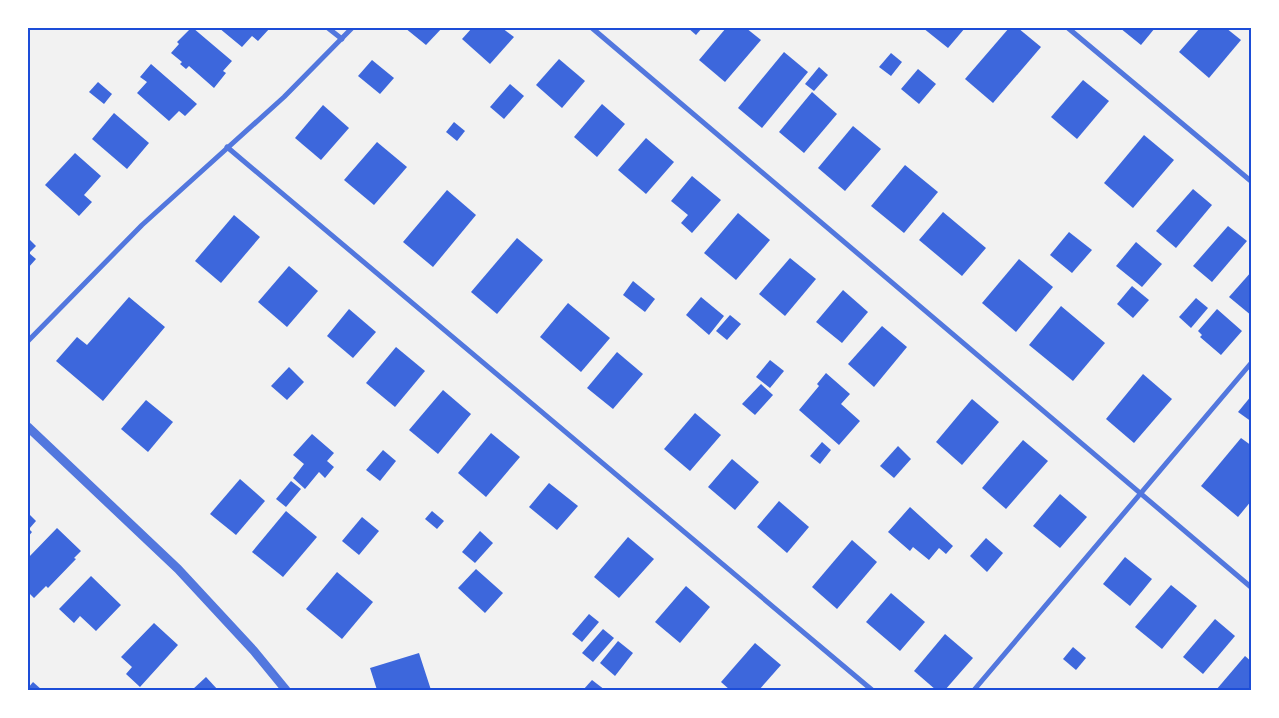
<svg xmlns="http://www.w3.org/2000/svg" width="1279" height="718" font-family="Montserrat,sans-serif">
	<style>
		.building { fill: #3d67dc }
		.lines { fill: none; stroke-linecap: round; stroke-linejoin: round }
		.minor { stroke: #5277de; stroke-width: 5 }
		.tertiary { stroke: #5277de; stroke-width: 9 }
		.neatline { fill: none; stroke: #1d4ed8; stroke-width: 2 }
	</style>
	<rect width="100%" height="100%" fill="#f2f2f2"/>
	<g class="building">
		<path d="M191 28H193L232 61 223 71 226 73 214 88 189 66 186 69 180 64 182 62 171 53 179 44 177 42Z"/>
		<path d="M219 28H270L258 41 252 36 242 47Z"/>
		<path d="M405 28H442L426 45Z"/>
		<path d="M472 28H502L514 37 490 64 462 39Z"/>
		<path d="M688 28H702L696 35Z"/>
		<path d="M726 28H746L761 40 725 82 699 60Z"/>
		<path d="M923 28H965L948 48Z"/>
		<path d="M1009 28H1018L1041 47 993 103 965 79Z"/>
		<path d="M1120 28H1155L1141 45Z"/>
		<path d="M1200 28H1226L1241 40 1209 78 1179 52Z"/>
		<path d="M784 52 808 72 762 128 738 108Z"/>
		<path d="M891 53 902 62 891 76 879 67Z"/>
		<path d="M559 59 585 81 562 108 536 85Z"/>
		<path d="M372 60 394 78 380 94 358 76Z"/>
		<path d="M151 64 197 104 185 116 179 111 169 121 137 93 147 82 140 77Z"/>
		<path d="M819 67 828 75 814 91 805 84Z"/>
		<path d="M918 69 936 84 919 104 901 89Z"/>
		<path d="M1083 80 1109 101 1077 139 1051 117Z"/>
		<path d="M98 82 112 94 104 104 89 92Z"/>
		<path d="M510 84 524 96 504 119 490 107Z"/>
		<path d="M812 92 837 114 804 153 779 132Z"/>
		<path d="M602 104 625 124 597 157 574 137Z"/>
		<path d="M323 105 349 128 321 160 295 138Z"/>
		<path d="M114 113 149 143 127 169 92 139Z"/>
		<path d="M454 122 465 131 457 141 446 132Z"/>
		<path d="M853 126 881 149 845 191 818 168Z"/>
		<path d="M1144 135 1174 160 1133 208 1104 183Z"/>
		<path d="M646 138 674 162 646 194 618 170Z"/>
		<path d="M377 142 407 167 374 205 344 180Z"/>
		<path d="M75 153 101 176 84 195 92 202 79 216 45 185Z"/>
		<path d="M905 165 938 192 904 233 871 206Z"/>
		<path d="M692 176 721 200 692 233 681 223 688 215 671 201Z"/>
		<path d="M1193 189 1212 205 1176 248 1156 231Z"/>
		<path d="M447 190 476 215 433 267 403 242Z"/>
		<path d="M943 212 986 248 962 276 919 240Z"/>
		<path d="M738 213 770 240 736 280 704 253Z"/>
		<path d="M234 215 260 237 221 283 195 261Z"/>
		<path d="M1228 226 1247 241 1212 282 1193 266Z"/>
		<path d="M1069 232 1092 250 1072 273 1050 255Z"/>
		<path d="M28 238 36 246 29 253 36 259 28 268Z"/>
		<path d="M517 238 543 260 497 314 471 292Z"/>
		<path d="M1136 242 1162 264 1142 287 1116 266Z"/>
		<path d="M790 258 816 279 785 316 759 294Z"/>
		<path d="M1019 259 1053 287 1016 332 982 303Z"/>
		<path d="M289 266 318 291 287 327 258 302Z"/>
		<path d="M1252 271V316L1229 297Z"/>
		<path d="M633 281 655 299 645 312 623 295Z"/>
		<path d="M1132 286 1149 300 1133 318 1117 304Z"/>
		<path d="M843 290 868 312 842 343 816 322Z"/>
		<path d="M129 297 165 327 103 401 56 361 77 337 87 345Z"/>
		<path d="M701 297 724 316 709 335 686 315Z"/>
		<path d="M1196 298 1208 308 1191 328 1179 317Z"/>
		<path d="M568 303 610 338 581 372 540 337Z"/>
		<path d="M1061 306 1105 343 1073 381 1029 345Z"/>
		<path d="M349 309 376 332 353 358 327 336Z"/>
		<path d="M1217 309 1242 331 1221 355 1200 337 1202 335 1198 331Z"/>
		<path d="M730 315 741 324 727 340 716 331Z"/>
		<path d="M882 326 907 347 874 387 848 364Z"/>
		<path d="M396 347 425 371 395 407 366 383Z"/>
		<path d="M617 352 643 374 613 409 587 388Z"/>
		<path d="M770 360 784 371 770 388 756 377Z"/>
		<path d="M289 367 304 382 287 400 271 386Z"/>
		<path d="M826 373 850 394 841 404 860 421 839 445 799 410 819 386 817 384Z"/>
		<path d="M1143 374 1172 399 1134 443 1106 419Z"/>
		<path d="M761 384 773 395 755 415 742 404Z"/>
		<path d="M443 390 471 414 438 454 409 430Z"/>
		<path d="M1252 395V422L1238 412Z"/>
		<path d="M972 399 999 422 962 465 936 442Z"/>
		<path d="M146 400 173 422 148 452 121 429Z"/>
		<path d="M695 413 721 435 690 471 664 449Z"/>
		<path d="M491 433 520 457 486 497 458 473Z"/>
		<path d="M312 434 334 453 327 461 334 467 325 478 319 472 305 489 293 478 304 464 293 455Z"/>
		<path d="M1241 438 1252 446V500L1238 517 1201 486Z"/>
		<path d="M1023 440 1048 461 1006 509 982 488Z"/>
		<path d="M822 442 831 450 820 464 810 456Z"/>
		<path d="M898 446 911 459 894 478 880 466Z"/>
		<path d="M383 450 396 461 380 481 366 470Z"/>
		<path d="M732 459 759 482 735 510 708 487Z"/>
		<path d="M240 479 265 501 236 535 210 514Z"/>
		<path d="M291 481 301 489 286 507 276 499Z"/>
		<path d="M549 483 578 506 557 530 529 507Z"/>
		<path d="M1060 494 1087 517 1060 548 1033 526Z"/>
		<path d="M779 501 809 527 787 553 757 527Z"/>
		<path d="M910 507 953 546 946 554 939 548 929 560 913 547 910 551 888 532Z"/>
		<path d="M286 511 317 537 283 577 252 552Z"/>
		<path d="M432 511 444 521 437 529 425 519Z"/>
		<path d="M28 513 36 521 29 529 32 532 28 537Z"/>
		<path d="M362 517 379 531 359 555 342 541Z"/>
		<path d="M57 528 81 551 74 558 76 559 48 588 46 586 34 598 28 592V558Z"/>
		<path d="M480 531 493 543 475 563 462 552Z"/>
		<path d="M628 537 654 559 619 598 594 577Z"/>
		<path d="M986 538 1003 553 987 572 970 556Z"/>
		<path d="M852 540 877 562 837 609 812 587Z"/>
		<path d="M1125 557 1152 579 1130 606 1103 584Z"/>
		<path d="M476 569 503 593 485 613 458 588Z"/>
		<path d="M337 572 373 602 342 639 306 609Z"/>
		<path d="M91 576 121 605 96 631 80 616 74 623 59 609Z"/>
		<path d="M1171 585 1197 606 1162 649 1135 627Z"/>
		<path d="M686 586 710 607 680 643 655 622Z"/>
		<path d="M891 593 925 622 900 651 866 622Z"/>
		<path d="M589 614 599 622 582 642 572 634Z"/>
		<path d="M1215 619 1235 636 1203 674 1183 657Z"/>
		<path d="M154 623 178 645 140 687 126 674 132 667 121 657Z"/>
		<path d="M603 629 614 638 593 662 582 653Z"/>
		<path d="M945 634 973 658 945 690H936L914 671Z"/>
		<path d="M618 641 633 653 615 676 600 663Z"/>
		<path d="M755 643 781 665 759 690H730L721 682Z"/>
		<path d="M1073 647 1086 658 1076 670 1063 659Z"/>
		<path d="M419 653 431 690H397L396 688 387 690H377L370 668Z"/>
		<path d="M1245 656 1252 662V690H1216Z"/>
		<path d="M206 677 218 690H192Z"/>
		<path d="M592 680 605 690H583Z"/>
		<path d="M33 682 42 690H28V688Z"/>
	</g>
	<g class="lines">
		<g class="minor">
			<path d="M328 28 342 39"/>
			<path d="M592 28 1252 588"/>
			<path d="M1068 28 1252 182"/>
			<path d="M227 147 872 690"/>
			<path d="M28 341 142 225 284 97 352 28"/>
			<path d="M974 690 1252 362"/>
		</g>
		<path class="tertiary" d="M28 427 178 569 254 651 286 690"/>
	</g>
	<rect width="1279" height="718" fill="none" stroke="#ffffff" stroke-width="58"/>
	<rect x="29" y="29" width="1221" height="660" class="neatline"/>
</svg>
